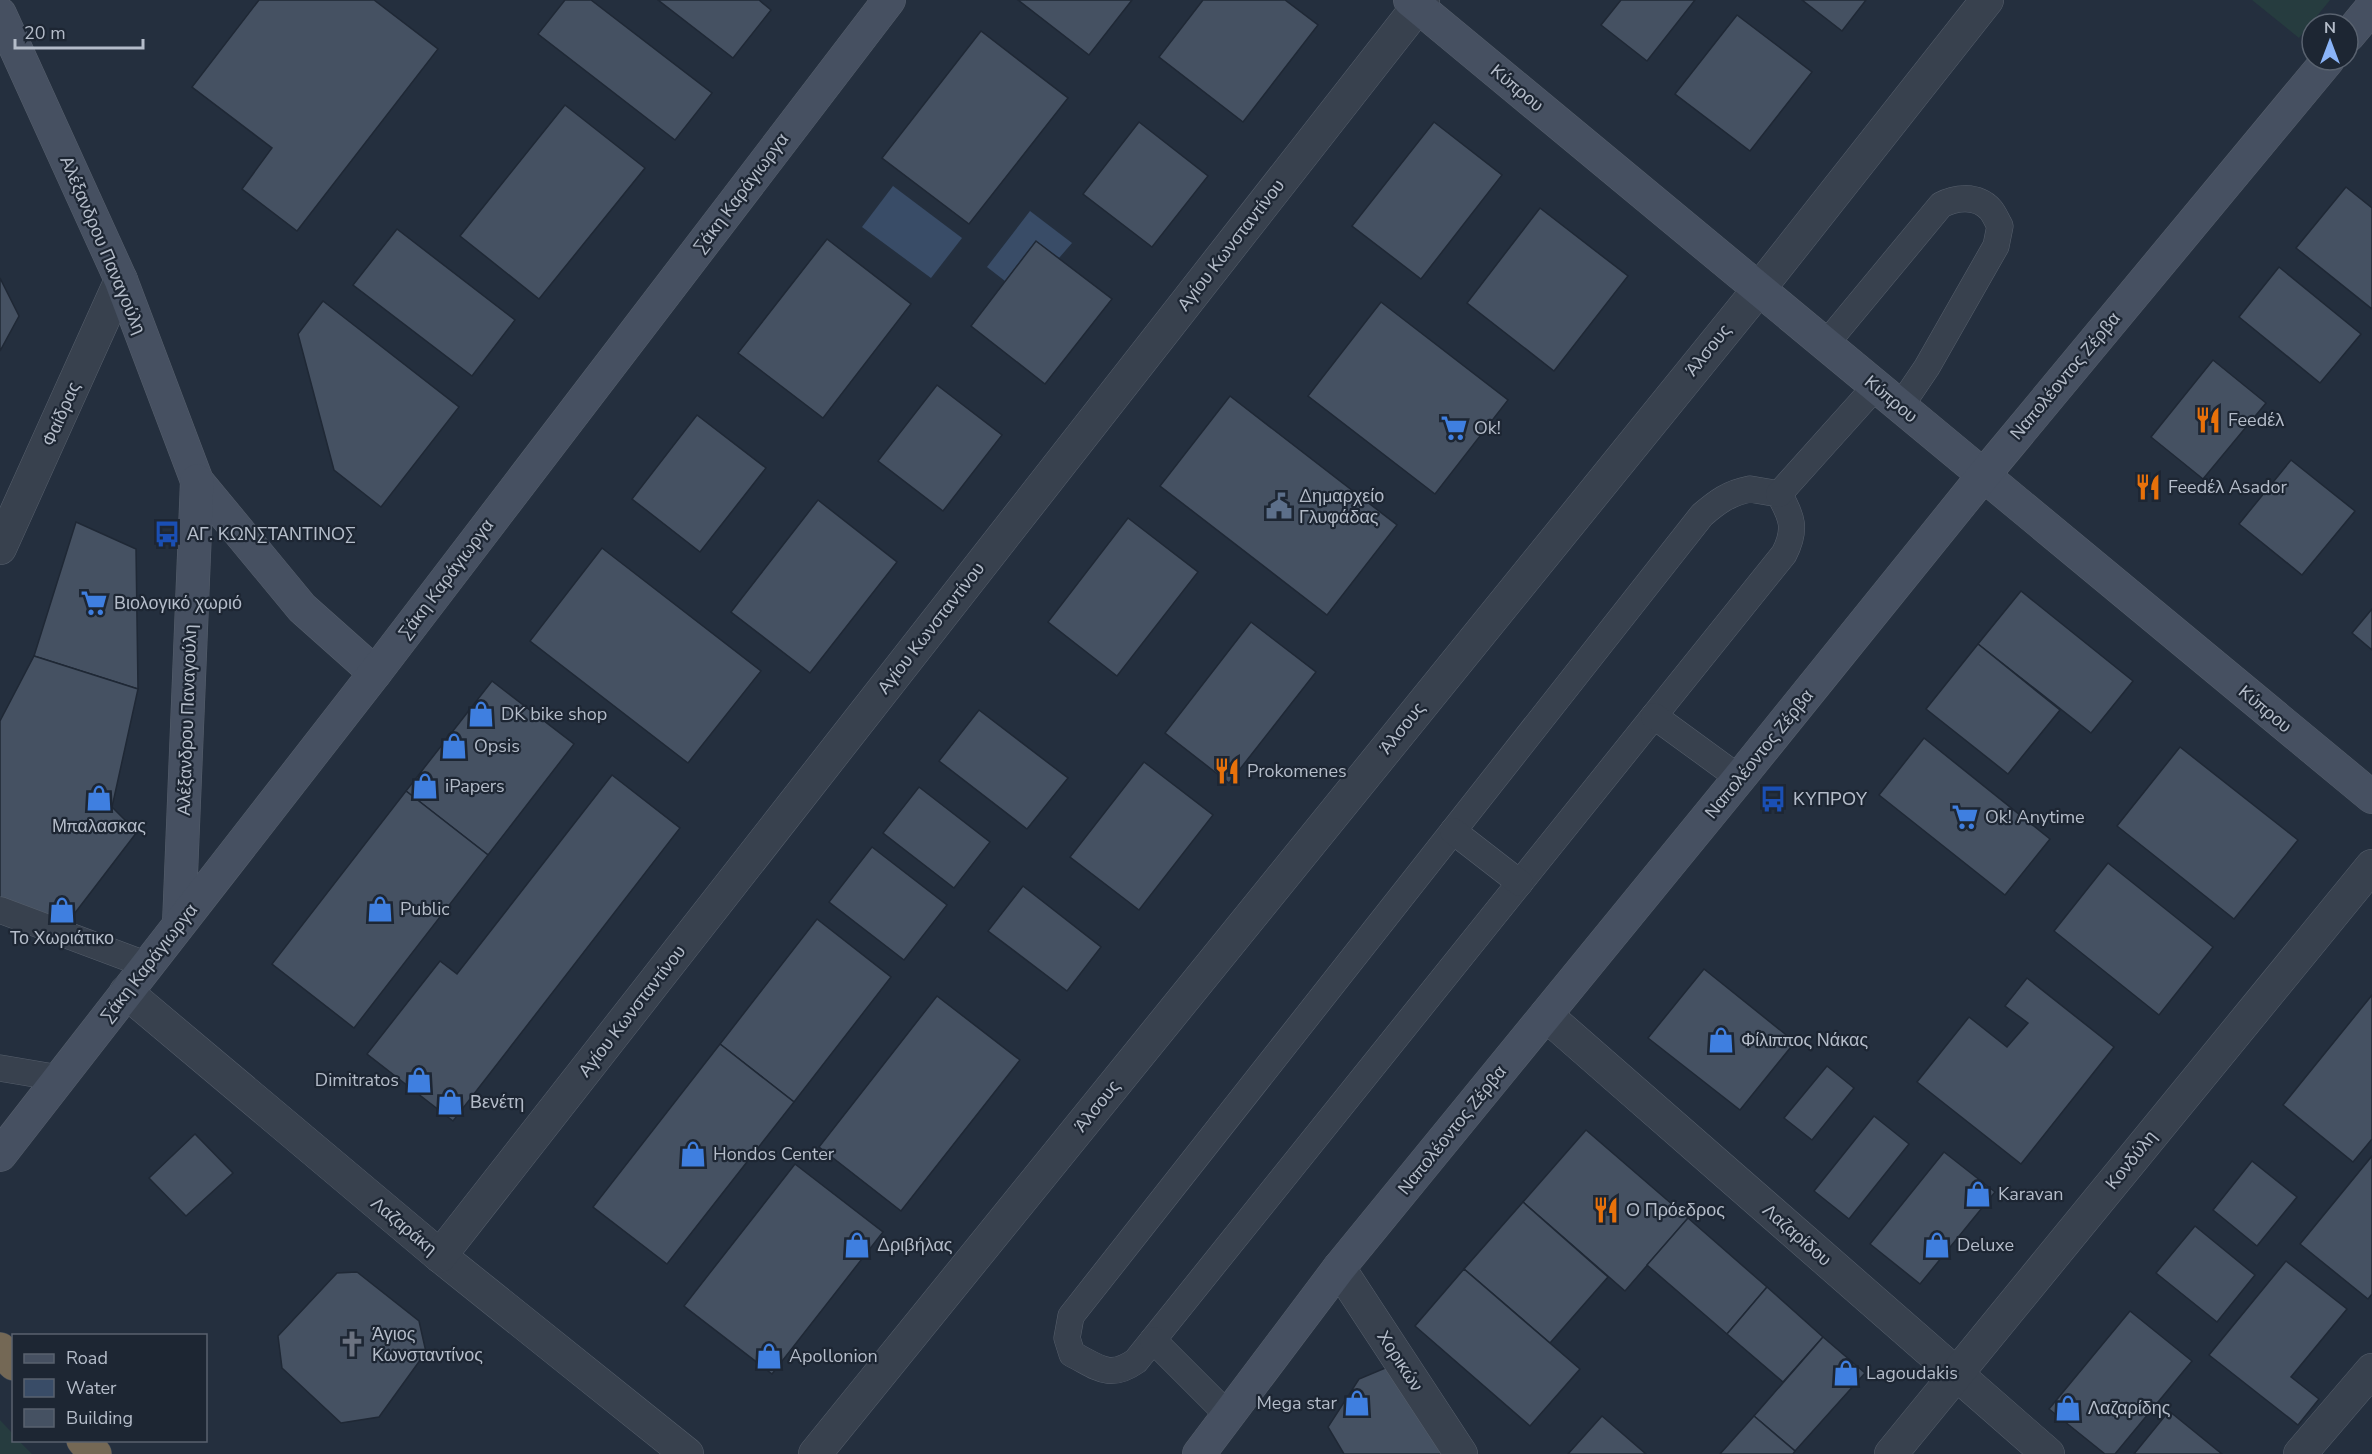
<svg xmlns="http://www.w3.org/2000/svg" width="2372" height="1454" font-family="'Nunito Sans',sans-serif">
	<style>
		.green { fill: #263c3f }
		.water { fill: #394c67 }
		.building { fill: #455162; stroke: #1f2835; stroke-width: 1.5 }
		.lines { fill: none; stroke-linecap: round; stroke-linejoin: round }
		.lane-casing { stroke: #565f6c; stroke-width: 27 }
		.street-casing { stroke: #565f6c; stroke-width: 34 }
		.secondary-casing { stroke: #565f6c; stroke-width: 34 }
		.highway-casing { stroke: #434c59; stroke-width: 34 }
		.lane { stroke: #38414e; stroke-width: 26 }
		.street { stroke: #38414e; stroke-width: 33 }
		.secondary { stroke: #465061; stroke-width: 33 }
		.highway { stroke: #746855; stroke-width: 33 }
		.labels { text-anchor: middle; stroke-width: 4.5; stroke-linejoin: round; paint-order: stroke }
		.street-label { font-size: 18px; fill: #b4bcc9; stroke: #1d2633 }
		.poi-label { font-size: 18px; fill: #b4bcc9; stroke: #1d2633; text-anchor: start }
	</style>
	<rect width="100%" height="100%" fill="#242f3e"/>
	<g class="green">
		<path d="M2252 0H2330L2299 38Z"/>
		<path d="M0 1420 13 1434 14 1440 19 1441 32 1454H0Z"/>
	</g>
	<g class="water">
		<path d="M893 186 962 238 931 278 862 227Z"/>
		<path d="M1030 211 1072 243 1059 258 1036 241 1005 281 987 267Z"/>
	</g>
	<g class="building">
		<path d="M259 0H374L438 49 297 231 242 189 272 148 192 87Z"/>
		<path d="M565 0H591L712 93 675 140 538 34Z"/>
		<path d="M658 0H759L771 10 733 58Z"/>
		<path d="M1018 0H1132L1089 55Z"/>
		<path d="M1203 0H1285L1318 25 1243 122 1159 57Z"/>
		<path d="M1621 0H1695L1647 61 1601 25Z"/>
		<path d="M1802 0H1866L1842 31Z"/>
		<path d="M1737 15 1812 72 1750 151 1675 94Z"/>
		<path d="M981 31 1068 98 969 224 882 158Z"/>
		<path d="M565 105 645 168 539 299 460 236Z"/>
		<path d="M1139 122 1208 176 1152 247 1083 194Z"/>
		<path d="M1434 122 1502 175 1421 279 1352 226Z"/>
		<path d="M2346 187 2372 208V309L2296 248Z"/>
		<path d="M1540 208 1628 276 1554 371 1467 303Z"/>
		<path d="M397 229 515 320 472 376 353 285Z"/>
		<path d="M827 239 911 304 823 418 738 353Z"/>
		<path d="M1036 241 1112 299 1045 384 971 326Z"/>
		<path d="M2279 267 2361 334 2320 383 2239 317Z"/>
		<path d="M0 278 19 316 0 351Z"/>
		<path d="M323 301 459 407 381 507 334 470 298 334Z"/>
		<path d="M1381 302 1508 400 1435 494 1308 396Z"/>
		<path d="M2213 360 2266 403 2203 479 2151 437Z"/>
		<path d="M937 385 1002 435 943 511 878 461Z"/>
		<path d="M1230 396 1397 525 1327 615 1160 486Z"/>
		<path d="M697 415 766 468 700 552 632 499Z"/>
		<path d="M2291 460 2355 511 2302 575 2239 524Z"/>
		<path d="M818 500 897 562 810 673 731 612Z"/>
		<path d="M1128 518 1198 572 1117 676 1048 622Z"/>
		<path d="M76 522 136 549 138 689 34 656Z"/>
		<path d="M602 548 761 671 688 763 530 641Z"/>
		<path d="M2021 591 2133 681 2091 733 1978 644Z"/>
		<path d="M2372 609V650L2352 633Z"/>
		<path d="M1251 622 1316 672 1229 783 1165 733Z"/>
		<path d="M1978 644 2060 710 2008 774 1926 709Z"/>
		<path d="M34 656 138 689 112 807 137 832 65 926 0 901V721Z"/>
		<path d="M492 681 574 744 488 855 406 791Z"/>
		<path d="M979 710 1068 778 1027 829 939 761Z"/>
		<path d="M1924 738 2050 839 2005 895 1879 795Z"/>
		<path d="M2180 747 2298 840 2234 919 2117 826Z"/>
		<path d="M1144 762 1213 815 1139 910 1070 857Z"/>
		<path d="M612 775 680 828 453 1121 367 1054 440 961 457 974Z"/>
		<path d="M919 787 990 842 954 888 883 833Z"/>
		<path d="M406 791 488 855 354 1028 272 964Z"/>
		<path d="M872 847 947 905 904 960 829 902Z"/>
		<path d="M2108 863 2213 947 2159 1015 2054 931Z"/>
		<path d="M1023 886 1101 947 1067 991 988 931Z"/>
		<path d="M817 919 891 977 794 1102 720 1044Z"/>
		<path d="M1704 969 1795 1042 1740 1110 1648 1038Z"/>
		<path d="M2027 978 2114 1047 2021 1164 1917 1082 1969 1017 2007 1047 2028 1023 2005 1006Z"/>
		<path d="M2372 995V1139L2353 1162 2283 1105Z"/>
		<path d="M937 996 1020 1060 901 1211 819 1147Z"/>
		<path d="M720 1044 794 1102 667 1264 593 1207Z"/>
		<path d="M1827 1066 1854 1088 1812 1140 1784 1118Z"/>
		<path d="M1874 1116 1909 1144 1849 1219 1814 1191Z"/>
		<path d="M1586 1130 1688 1218 1625 1291 1523 1202Z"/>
		<path d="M195 1134 233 1173 186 1216 149 1178Z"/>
		<path d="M1944 1152 1995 1192 1920 1284 1870 1244Z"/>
		<path d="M2372 1156V1294L2368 1299 2300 1244Z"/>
		<path d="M2252 1161 2297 1197 2257 1246 2213 1210Z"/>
		<path d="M795 1164 883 1232 772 1374 684 1306Z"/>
		<path d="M1523 1202 1608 1277 1550 1343 1464 1269Z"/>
		<path d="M1688 1218 1767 1287 1727 1334 1647 1265Z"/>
		<path d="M2195 1226 2255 1275 2217 1322 2156 1273Z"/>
		<path d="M2286 1261 2347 1309 2291 1377 2319 1399 2298 1425 2209 1355Z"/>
		<path d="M1464 1269 1580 1369 1530 1426 1415 1326Z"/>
		<path d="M357 1272 419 1321 426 1352 379 1417 341 1423 282 1368 278 1336 337 1273Z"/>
		<path d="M1767 1287 1823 1337 1783 1382 1727 1334Z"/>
		<path d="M2130 1311 2192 1361 2115 1454H2105L2049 1409Z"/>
		<path d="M1823 1337 1865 1373 1795 1451 1754 1416Z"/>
		<path d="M1390 1366 1448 1454H1344L1328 1427 1359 1379Z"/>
		<path d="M2169 1411 2222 1454H2134Z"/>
		<path d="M1602 1416 1646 1454H1568Z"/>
		<path d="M1754 1416 1795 1451 1793 1454H1720Z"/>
	</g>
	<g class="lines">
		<g class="lane-casing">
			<g id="lane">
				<path d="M1825 345 1941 205C1956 197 1977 195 1990 209 1994 213 1997 221 2000 226L1996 246 1927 367 1900 407"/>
				<path d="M1750 489 1779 494C1792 517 1797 529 1784 554L1136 1361C1109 1380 1098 1367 1072 1354L1067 1338 1071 1316 1702 515C1717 502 1729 493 1750 489Z"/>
				<path d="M1779 494 1876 386"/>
				<path d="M1654 716 1739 778"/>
				<path d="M1453 831 1520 883"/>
				<path d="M0 910 147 965"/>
				<path d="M0 1068 59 1078"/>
				<path d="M1153 1340 1228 1415"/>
			</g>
		</g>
		<g class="street-casing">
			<g id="street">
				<path d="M0 548 121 280"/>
				<path d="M126 992 440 1256 687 1454"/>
				<path d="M1546 1015 2048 1454"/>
				<path d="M440 1256 1423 0"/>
				<path d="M1339 1268 1461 1454"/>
				<path d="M815 1454 1759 289 1987 0"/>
				<path d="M1891 1454 2372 866"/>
				<path d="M2300 1454 2372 1370"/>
			</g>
		</g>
		<g class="secondary-casing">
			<g id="secondary">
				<path d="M1410 0 2372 797"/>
				<path d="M0 14 121 280 197 481 302 608 375 673"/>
				<path d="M2348 36 2372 7"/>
				<path d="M179 924 197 481"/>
				<path d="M0 1155 375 673 889 0"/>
				<path d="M1199 1454 1339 1268 1745 771 1983 476 2328 60"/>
			</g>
		</g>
		<g class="highway-casing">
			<g id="highway">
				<path d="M0 1349 14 1364"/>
				<path d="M83 1440 95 1454"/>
			</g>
		</g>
		<use href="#lane" class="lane"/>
		<use href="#street" class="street"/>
		<use href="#secondary" class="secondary"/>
		<use href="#highway" class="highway"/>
	</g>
	<defs>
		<g id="restaurant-bare" transform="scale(2.07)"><path d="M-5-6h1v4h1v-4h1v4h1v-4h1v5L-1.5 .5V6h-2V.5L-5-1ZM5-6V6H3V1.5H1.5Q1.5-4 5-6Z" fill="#e8710a" stroke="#1d2633" stroke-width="2.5" paint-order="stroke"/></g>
		<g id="supermarket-bare" transform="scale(2.07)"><path d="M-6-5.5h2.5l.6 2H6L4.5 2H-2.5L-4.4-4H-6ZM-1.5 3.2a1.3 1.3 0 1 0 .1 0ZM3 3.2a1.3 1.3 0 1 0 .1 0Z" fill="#3f7fe0" stroke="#1d2633" stroke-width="2.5" paint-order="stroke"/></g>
		<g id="civic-bare" transform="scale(2.07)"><path d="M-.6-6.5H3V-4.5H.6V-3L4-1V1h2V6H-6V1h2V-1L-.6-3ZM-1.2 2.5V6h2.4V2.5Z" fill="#5c6f8a" stroke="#1d2633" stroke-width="2.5" paint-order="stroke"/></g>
		<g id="bus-bare" transform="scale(2.07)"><path d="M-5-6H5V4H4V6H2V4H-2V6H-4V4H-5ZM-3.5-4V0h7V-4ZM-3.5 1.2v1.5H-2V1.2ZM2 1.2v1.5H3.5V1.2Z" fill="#1a4fb4" stroke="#1d2633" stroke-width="2.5" paint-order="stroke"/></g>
		<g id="shop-bare" transform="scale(2.07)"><path d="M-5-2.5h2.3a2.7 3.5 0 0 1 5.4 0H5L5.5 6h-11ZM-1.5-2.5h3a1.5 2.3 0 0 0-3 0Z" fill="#3f7fe0" stroke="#1d2633" stroke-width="2.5" paint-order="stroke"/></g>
		<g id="church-bare" transform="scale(2.07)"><path d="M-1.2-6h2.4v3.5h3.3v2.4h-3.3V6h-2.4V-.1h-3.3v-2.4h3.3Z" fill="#6b7280" stroke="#1d2633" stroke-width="2.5" paint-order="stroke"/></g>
	</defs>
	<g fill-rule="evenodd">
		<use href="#restaurant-bare" x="2208" y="420"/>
		<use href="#supermarket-bare" x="1454" y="428"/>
		<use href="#restaurant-bare" x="2148" y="487"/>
		<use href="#civic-bare" x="1279" y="506"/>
		<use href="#bus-bare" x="167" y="534"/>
		<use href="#supermarket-bare" x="94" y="603"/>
		<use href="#shop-bare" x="481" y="714"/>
		<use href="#shop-bare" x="454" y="746"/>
		<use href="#restaurant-bare" x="1227" y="771"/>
		<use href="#shop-bare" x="425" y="786"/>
		<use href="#shop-bare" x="99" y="798"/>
		<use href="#bus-bare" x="1773" y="799"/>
		<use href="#supermarket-bare" x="1965" y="817"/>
		<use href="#shop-bare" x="380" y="909"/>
		<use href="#shop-bare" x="62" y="910"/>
		<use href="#shop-bare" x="1721" y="1040"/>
		<use href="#shop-bare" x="419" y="1080"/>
		<use href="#shop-bare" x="450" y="1102"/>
		<use href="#shop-bare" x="693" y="1154"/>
		<use href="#shop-bare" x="1978" y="1194"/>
		<use href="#restaurant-bare" x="1606" y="1210"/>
		<use href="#shop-bare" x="857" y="1245"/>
		<use href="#shop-bare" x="1937" y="1245"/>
		<use href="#church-bare" x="352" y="1344"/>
		<use href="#shop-bare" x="769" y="1356"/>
		<use href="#shop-bare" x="1846" y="1373"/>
		<use href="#shop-bare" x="1357" y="1403"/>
		<use href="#shop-bare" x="2068" y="1408"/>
	</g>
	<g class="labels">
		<g class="street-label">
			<text transform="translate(1517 88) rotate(40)" y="6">Κύπρου</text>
			<text transform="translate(741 193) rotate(-53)" y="6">Σάκη Καράγιωργα</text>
			<text transform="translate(103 245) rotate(67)" y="6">Αλέξανδρου Παναγούλη</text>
			<text transform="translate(1231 245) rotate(-52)" y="6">Αγίου Κωνσταντίνου</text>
			<text transform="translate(1708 350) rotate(-51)" y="6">Άλσους</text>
			<text transform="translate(2065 376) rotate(-50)" y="6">Ναπολέοντος Ζέρβα</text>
			<text transform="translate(1891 399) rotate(40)" y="6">Κύπρου</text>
			<text transform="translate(61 414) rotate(-66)" y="6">Φαίδρας</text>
			<text transform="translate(446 579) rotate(-53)" y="6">Σάκη Καράγιωργα</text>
			<text transform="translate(931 628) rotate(-52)" y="6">Αγίου Κωνσταντίνου</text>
			<text transform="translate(2265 709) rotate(40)" y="6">Κύπρου</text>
			<text transform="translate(187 720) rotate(-88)" y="6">Αλέξανδρου Παναγούλη</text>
			<text transform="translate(1402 728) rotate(-51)" y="6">Άλσους</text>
			<text transform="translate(1759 754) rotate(-51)" y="6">Ναπολέοντος Ζέρβα</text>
			<text transform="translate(149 963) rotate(-52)" y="6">Σάκη Καράγιωργα</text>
			<text transform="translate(632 1011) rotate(-52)" y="6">Αγίου Κωνσταντίνου</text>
			<text transform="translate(1097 1106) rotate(-51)" y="6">Άλσους</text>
			<text transform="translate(1452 1130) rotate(-51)" y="6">Ναπολέοντος Ζέρβα</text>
			<text transform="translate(2131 1160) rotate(-51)" y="6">Κονδύλη</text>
			<text transform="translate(404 1226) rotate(40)" y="6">Λαζαράκη</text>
			<text transform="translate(1797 1235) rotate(41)" y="6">Λαζαρίδου</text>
			<text transform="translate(1400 1361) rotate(57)" y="6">Χορικών</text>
		</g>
		<g class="poi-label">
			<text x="2228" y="426">Feedέλ</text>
			<text x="1474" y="434">Ok!</text>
			<text x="2168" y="493">Feedέλ Asador</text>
			<text x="1299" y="502">Δημαρχείο<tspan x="1299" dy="21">Γλυφάδας</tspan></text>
			<text x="187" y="540">ΑΓ. ΚΩΝΣΤΑΝΤΙΝΟΣ</text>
			<text x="114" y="609">Βιολογικό χωριό</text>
			<text x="501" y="720">DK bike shop</text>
			<text x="474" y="752">Opsis</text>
			<text x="1247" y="777">Prokomenes</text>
			<text x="445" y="792">iPapers</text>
			<text x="1793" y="805">ΚΥΠΡΟΥ</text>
			<text x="1985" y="823">Ok! Anytime</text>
			<text x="99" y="832" text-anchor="middle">Μπαλασκας</text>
			<text x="400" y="915">Public</text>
			<text x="62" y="944" text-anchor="middle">Το Χωριάτικο</text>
			<text x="1741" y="1046">Φίλιππος Νάκας</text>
			<text x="399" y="1086" text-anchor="end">Dimitratos</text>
			<text x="470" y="1108">Βενέτη</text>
			<text x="713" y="1160">Hondos Center</text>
			<text x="1998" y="1200">Karavan</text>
			<text x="1626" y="1216">Ο Πρόεδρος</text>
			<text x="877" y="1251">Δριβήλας</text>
			<text x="1957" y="1251">Deluxe</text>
			<text x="372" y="1340">Άγιος<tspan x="372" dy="21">Κωνσταντίνος</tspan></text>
			<text x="789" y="1362">Apollonion</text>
			<text x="1866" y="1379">Lagoudakis</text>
			<text x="1337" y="1409" text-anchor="end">Mega star</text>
			<text x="2088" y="1414">Λαζαρίδης</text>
		</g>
	</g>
	<rect x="12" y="1334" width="195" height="108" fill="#1d2633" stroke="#59626f" stroke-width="1.5"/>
	<rect x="24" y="1354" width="30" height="9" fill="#465061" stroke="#59626f" stroke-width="1.5"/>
	<text x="66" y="1364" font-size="18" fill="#b4bcc9">Road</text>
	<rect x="24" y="1379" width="30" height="18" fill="#394c67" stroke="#59626f" stroke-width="1.5"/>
	<text x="66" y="1394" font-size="18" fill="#b4bcc9">Water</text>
	<rect x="24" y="1409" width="30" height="18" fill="#455162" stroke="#59626f" stroke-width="1.5"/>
	<text x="66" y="1424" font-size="18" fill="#b4bcc9">Building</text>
	<g transform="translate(2330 42)"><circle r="28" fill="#1d2633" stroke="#59626f" stroke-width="1.5"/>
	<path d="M0-4.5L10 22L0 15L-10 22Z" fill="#8ab4f8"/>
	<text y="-9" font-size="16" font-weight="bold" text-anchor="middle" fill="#b4bcc9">N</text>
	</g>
	<path d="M15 39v9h128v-9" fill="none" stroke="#b4bcc9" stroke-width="3"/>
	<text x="24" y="39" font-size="18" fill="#b4bcc9" stroke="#1d2633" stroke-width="4.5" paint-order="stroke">20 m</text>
</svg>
